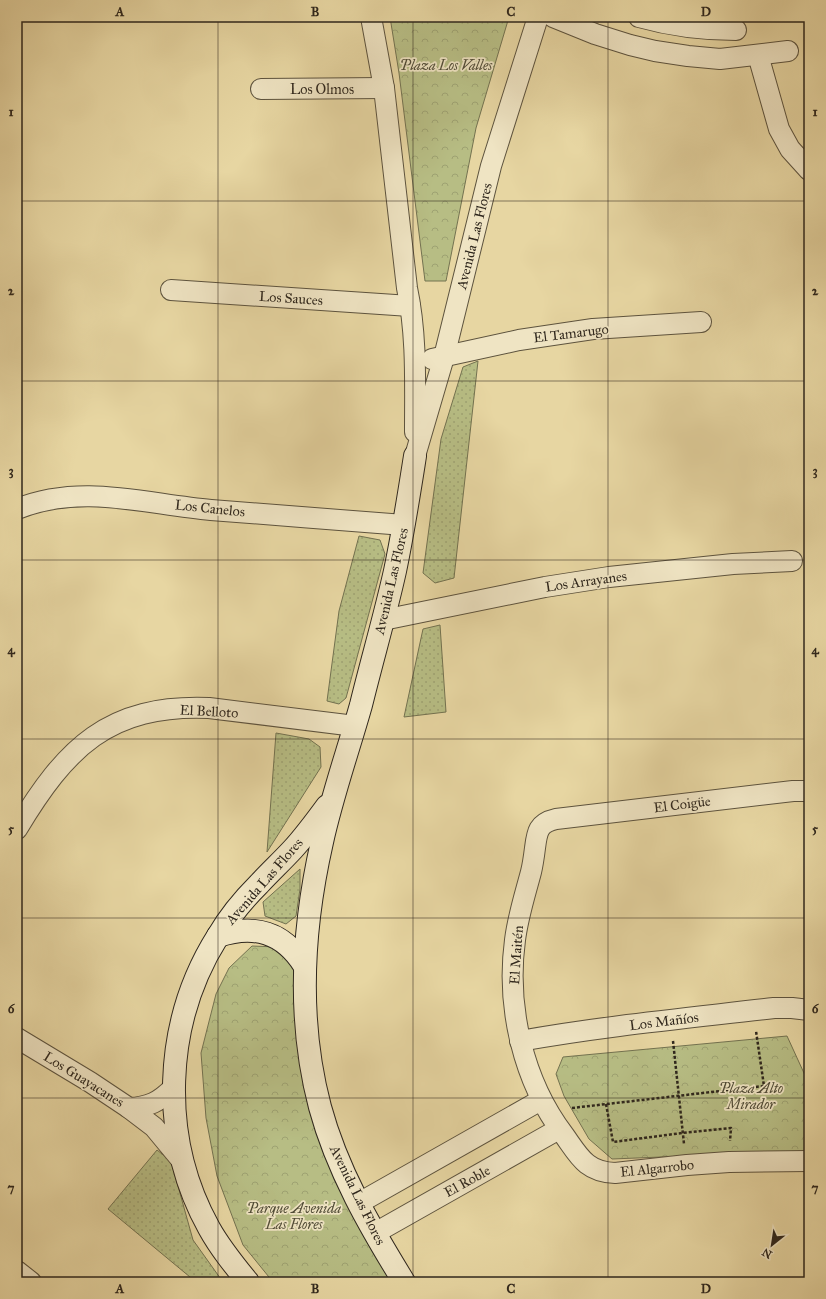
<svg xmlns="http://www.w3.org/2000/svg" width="826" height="1299" font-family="'IM FELL Great Primer',serif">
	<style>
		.grass { fill: url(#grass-dots); stroke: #737250 }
		.park { fill: url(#park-crowns); stroke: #737250 }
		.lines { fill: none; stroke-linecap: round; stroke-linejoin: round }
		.street-casing { stroke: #5d533e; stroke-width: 22 }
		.secondary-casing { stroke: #2f271d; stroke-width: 24 }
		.path { stroke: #2f271d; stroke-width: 2.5; stroke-dasharray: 3 2; stroke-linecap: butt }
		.street { stroke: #efe4c3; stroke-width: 20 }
		.secondary { stroke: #efe4c3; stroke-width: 22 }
		.grid { fill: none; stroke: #2f271d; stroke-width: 1; stroke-opacity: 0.55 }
		.labels { text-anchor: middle; stroke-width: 3.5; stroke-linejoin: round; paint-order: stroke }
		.park-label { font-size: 14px; font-style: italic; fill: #514c37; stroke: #efe4c3 }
		.street-label { font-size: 14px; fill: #2f271d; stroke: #efe4c3 }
		.neatline { fill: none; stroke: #2f271d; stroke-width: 1.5 }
		.grid-label { font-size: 13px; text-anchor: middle; font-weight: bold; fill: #2f271d }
	</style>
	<defs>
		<pattern id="grass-dots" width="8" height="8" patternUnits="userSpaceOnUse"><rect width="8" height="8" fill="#b7bd84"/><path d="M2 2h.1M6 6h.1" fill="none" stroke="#9ea272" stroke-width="1.8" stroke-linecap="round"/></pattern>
		<pattern id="park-crowns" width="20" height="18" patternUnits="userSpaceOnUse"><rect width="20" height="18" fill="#b7bd84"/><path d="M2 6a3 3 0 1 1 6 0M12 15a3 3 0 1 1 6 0" fill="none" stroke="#9ea272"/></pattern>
	</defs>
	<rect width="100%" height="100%" fill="#e7d6a2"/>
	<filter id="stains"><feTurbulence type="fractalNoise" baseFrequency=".005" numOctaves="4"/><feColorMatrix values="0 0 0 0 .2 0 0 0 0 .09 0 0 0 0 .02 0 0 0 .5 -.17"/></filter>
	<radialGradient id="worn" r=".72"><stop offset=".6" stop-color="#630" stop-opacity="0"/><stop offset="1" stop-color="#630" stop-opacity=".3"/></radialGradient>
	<g class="grass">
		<path d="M478 361 454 578 435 583 423 573 441 439 463 367Z"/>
		<path d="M359 536 380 540 385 554 346 698 339 704 327 701 339 611Z"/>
		<path d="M440 625 446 712 404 717 423 629Z"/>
		<path d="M276 733 309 739 320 747 321 767 267 852Z"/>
		<path d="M300 869V889L296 916 286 924 265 916 263 902Z"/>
		<path d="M157 1150 171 1161 193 1240 223 1282H196L108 1209Z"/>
	</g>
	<g class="park">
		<path d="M390 17H509L476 128 446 281H425L399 73Z"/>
		<path d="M252 946 278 947 295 966 297 1029 399 1282H273L243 1245 217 1176 206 1118 201 1053 216 994 229 968Z"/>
		<path d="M787 1036 809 1084V1151L612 1159 589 1139 564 1096 556 1074 563 1057Z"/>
	</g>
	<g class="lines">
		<g class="street-casing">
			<g id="street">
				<path d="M371 17 384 88 407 288C417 335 415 384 415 432"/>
				<path d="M553 17 595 34 630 45 655 51 688 56 720 59 788 51"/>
				<path d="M639 17C671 26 703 30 736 30"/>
				<path d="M758 55 779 129 790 149 809 170"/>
				<path d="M261 89 384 88"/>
				<path d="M171 290 410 306"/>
				<path d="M432 359 519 340 593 329 701 322"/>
				<path d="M415 456 444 357 491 166 538 17"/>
				<path d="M17 509C82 483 144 504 211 510 275 515 340 520 404 525"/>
				<path d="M383 620 545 587 609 577 733 564 792 561"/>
				<path d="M809 791H793L556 819C538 823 537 832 535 848 534 856 533 864 531 872 525 895 518 916 515 940 506 1007 523 1081 564 1135 579 1156 586 1172 615 1173L687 1165 729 1162 809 1161"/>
				<path d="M17 829C66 748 108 704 209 708L355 726"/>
				<path d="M17 1038 90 1082 129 1108 154 1127 183 1162"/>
				<path d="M520 1041C604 1026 689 1018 774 1008H792L809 1010"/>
				<path d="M129 1108C149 1107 159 1102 173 1088"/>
				<path d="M359 1203 541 1100"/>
				<path d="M375 1233 559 1129"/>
				<path d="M17 1271 31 1282"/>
			</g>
		</g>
		<g class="secondary-casing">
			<g id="secondary">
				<path d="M218 936C254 924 283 932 304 965"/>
				<path d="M248 1282C234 1265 220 1248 209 1228 159 1138 163 1023 218 936 229 917 243 900 259 884 270 872 282 861 293 849 305 836 316 821 327 806"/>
				<path d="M404 1282C370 1227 337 1170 320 1107 297 1020 302 930 322 842 332 796 348 751 361 705 372 660 385 616 395 571 403 533 409 494 415 456"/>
			</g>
		</g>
		<g class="path">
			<path d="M673 1041 684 1144"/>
			<path d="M606 1104 613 1142 682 1133 731 1128 730 1141"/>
			<path d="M572 1108 764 1086 756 1031"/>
		</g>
		<use href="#street" class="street"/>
		<use href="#secondary" class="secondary"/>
	</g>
	<path class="grid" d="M218 17V1282M413 17V1282M608 17V1282M17 201H809M17 381H809M17 560H809M17 739H809M17 918H809M17 1098H809"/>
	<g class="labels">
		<g class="park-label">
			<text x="446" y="70">Plaza Los Valles</text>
			<text x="751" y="1093">Plaza Alto<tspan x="751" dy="16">Mirador</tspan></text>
			<text x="294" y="1213">Parque Avenida<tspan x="294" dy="16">Las Flores</tspan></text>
		</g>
		<g class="street-label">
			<text x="322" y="94">Los Olmos</text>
			<text transform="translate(474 236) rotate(-76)" y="5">Avenida Las Flores</text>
			<text transform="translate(291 298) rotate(4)" y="5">Los Sauces</text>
			<text transform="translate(571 333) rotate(-7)" y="5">El Tamarugo</text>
			<text transform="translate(210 508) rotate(6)" y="5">Los Canelos</text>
			<text transform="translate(391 581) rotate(-77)" y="5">Avenida Las Flores</text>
			<text transform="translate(586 581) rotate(-8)" y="5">Los Arrayanes</text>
			<text transform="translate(209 711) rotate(3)" y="5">El Belloto</text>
			<text transform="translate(682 804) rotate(-7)" y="5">El Coigüe</text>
			<text transform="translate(264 881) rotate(-49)" y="5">Avenida Las Flores</text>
			<text transform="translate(516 955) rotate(-86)" y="5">El Maitén</text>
			<text transform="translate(664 1021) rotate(-7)" y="5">Los Mañíos</text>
			<text transform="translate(84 1079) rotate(32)" y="5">Los Guayacanes</text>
			<text transform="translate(657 1168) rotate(-6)" y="5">El Algarrobo</text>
			<text transform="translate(467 1181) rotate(-29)" y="5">El Roble</text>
			<text transform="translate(358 1195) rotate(64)" y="5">Avenida Las Flores</text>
		</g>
	</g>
	<rect width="826" height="1299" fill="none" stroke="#e7d6a2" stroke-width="44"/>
	<g transform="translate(772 1245) rotate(210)" stroke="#efe4c3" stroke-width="3" paint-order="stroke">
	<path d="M0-3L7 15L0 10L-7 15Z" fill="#2f271d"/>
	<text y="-6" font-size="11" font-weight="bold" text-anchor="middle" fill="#2f271d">N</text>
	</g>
	<rect x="22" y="22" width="782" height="1255" class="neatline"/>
	<g class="grid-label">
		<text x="120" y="16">A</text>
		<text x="315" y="16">B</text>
		<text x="511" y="16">C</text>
		<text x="706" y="16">D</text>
		<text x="11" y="116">1</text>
		<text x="815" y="116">1</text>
		<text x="11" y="295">2</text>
		<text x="815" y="295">2</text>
		<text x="11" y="475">3</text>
		<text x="815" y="475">3</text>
		<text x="11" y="654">4</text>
		<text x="815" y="654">4</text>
		<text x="11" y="833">5</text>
		<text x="815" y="833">5</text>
		<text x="11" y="1013">6</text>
		<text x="815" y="1013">6</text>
		<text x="11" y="1192">7</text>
		<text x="815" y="1192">7</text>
		<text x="120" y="1293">A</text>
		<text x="315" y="1293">B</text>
		<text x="511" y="1293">C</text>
		<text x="706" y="1293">D</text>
	</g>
	<rect width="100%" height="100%" filter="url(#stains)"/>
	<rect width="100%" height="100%" fill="url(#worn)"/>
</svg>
